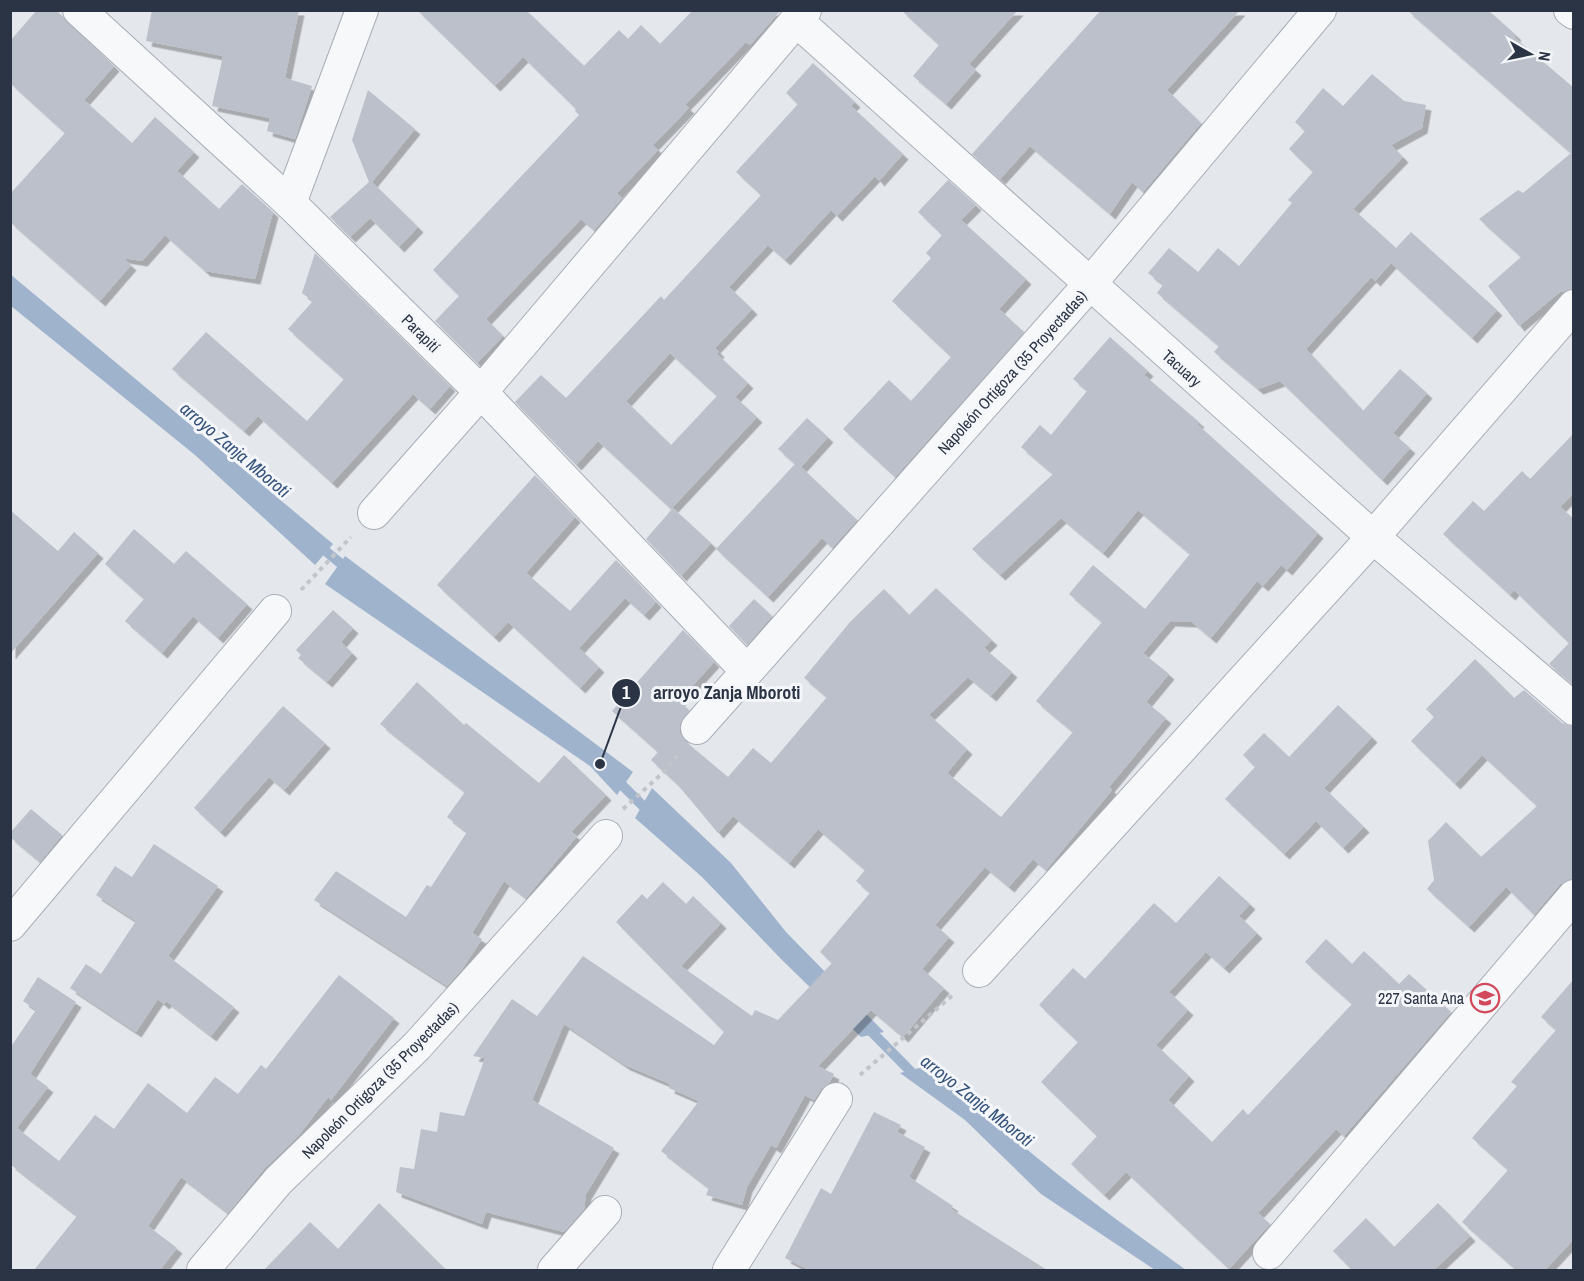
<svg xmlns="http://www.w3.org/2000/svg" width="1584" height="1281" font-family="'Archivo Narrow',sans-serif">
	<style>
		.water { fill: #9fb4cc }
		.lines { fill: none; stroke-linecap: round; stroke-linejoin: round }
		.stream { stroke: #9fb4cc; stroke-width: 10 }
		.building { fill: #bbc0ca; fill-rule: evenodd; filter: url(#shadow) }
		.minor-casing { stroke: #a9aeb7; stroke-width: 34 }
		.path { stroke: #c2c5cb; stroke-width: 4; stroke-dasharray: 4.5 4.5; stroke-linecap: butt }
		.minor { stroke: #f7f8fa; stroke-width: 32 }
		.labels { text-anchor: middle; stroke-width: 6; stroke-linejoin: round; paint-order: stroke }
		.street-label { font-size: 16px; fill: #2b3445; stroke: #f4f6f9 }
		.poi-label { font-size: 16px; fill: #2b3445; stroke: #f4f6f9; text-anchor: end }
		.water-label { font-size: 18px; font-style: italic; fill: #34527a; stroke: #f4f6f9 }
		.leader { fill: none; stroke: #2b3445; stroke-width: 2 }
		.callout-dot { fill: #2b3445; stroke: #f4f6f9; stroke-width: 2 }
		.mark-label { font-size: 18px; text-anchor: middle; font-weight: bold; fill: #fff }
		.callout-label { font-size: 18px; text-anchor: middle; font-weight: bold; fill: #2b3445; stroke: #f4f6f9; stroke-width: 6; stroke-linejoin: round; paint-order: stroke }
	</style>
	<defs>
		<filter id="shadow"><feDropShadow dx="5.5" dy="5.5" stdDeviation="0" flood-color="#0004"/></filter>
	</defs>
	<rect width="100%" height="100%" fill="#e4e7ec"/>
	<g class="water">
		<path d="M10 274 333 544 315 565 195 455 11 306Z"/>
		<path d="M345 556 633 772 617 795 590 766 325 584Z"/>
		<path d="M652 788 731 863 786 932 884 1032 861 1037 781 959 702 877 635 818Z"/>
		<path d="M935 1064C1010 1143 1098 1206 1186 1270H1155L1041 1194 965 1120 900 1073Z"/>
	</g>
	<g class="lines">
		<g class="stream">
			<path d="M317 544 351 572"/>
			<path d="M614 777 652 815"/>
			<path d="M866 1026 918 1079"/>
		</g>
	</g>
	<g class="building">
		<path d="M37 10H56L114 66 84 100 132 143 155 117 194 152 177 171 219 209 242 184 273 212 255 279 205 271 165 235 142 261 123 258 131 265 100 301 10 222V194L65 133 10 83V41Z"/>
		<path d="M152 10H299L285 78 312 86 295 139 267 131 270 118 212 106 223 56 146 41Z"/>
		<path d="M417 10H526L584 66 619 30 628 39 641 25 660 44 693 10H781L750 45 746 42 685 105 689 108 653 145 658 150 617 193 622 198 594 230 581 219 486 319 503 336 477 363 435 321 459 296 433 270 579 115 575 111 576 109 523 57 495 86Z"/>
		<path d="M901 10H1018L969 64 976 70 946 104 913 76 939 45Z"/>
		<path d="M1101 10H1240L1167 90 1201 123 1143 192 1132 182 1110 214 1030 146 1000 179 972 154Z"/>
		<path d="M1407 10H1488L1516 35 1514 37 1574 88V289L1560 292 1519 326 1488 286 1521 257 1479 219 1518 190 1523 193 1571 153Z"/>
		<path d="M813 63 855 102 851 106 903 154 879 181 875 176 837 216 831 210 785 260 768 245 729 287 752 309 715 348 719 352 717 354 748 383 735 397 757 417 671 509 598 441 576 465 515 402 541 375 566 398 661 296 664 300 761 195 736 172 798 104 786 93ZM670 353 717 396 671 445 626 401Z"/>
		<path d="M1372 74 1404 101 1426 105 1422 128 1391 145 1403 157 1353 209 1396 248 1411 232 1497 310 1472 338 1391 263 1375 281 1371 277 1306 349 1363 411 1400 369 1427 393 1393 433 1410 448 1382 480 1280 381 1258 389 1214 352 1219 346 1157 293 1163 285 1148 273 1169 248 1198 272 1218 248 1239 266 1292 203 1288 200 1313 172 1289 149 1305 131 1295 122 1323 88 1343 106Z"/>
		<path d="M368 90 415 129 372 182 418 227 399 247 370 218 350 237 330 217 369 182 352 140Z"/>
		<path d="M948 180 976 205 961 220 1026 279 999 309 1024 332 895 477 843 429 889 380 911 401 951 357 892 301 931 258 926 253 942 235 918 212Z"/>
		<path d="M315 253 450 386 430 409 413 394 332 483 258 416 244 431 172 369 206 332 307 421 344 379 288 329 313 301 302 293Z"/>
		<path d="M1110 337 1148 371 1144 375 1199 422 1197 424 1318 533 1287 570 1281 565 1263 586 1257 581 1211 638 1192 622 1170 621 1143 653 1169 674 1146 702 1166 718 1109 787 1112 790 1046 870 1033 859 1009 887 985 867 935 925 949 937 922 969 944 988 903 1037 871 1010 818 1066 834 1074 830 1082 821 1089 814 1100 805 1095 776 1148 771 1145 747 1187 742 1205 706 1195 709 1188 661 1151 699 1101 669 1088 670 1084 625 1065 564 1024 532 1100 614 1148 586 1194 584 1209 564 1232 486 1212 482 1224 396 1192 400 1167 414 1169 421 1129 437 1132 440 1112 464 1116 485 1058 473 1056 512 999 537 1016 583 956 714 1045 724 1032 616 922 642 894 647 899 663 882 686 904 693 896 721 923 681 966 752 1016 755 1010 778 1020 832 963 820 952 870 893 856 881 865 870 818 829 789 863 733 816 718 833 678 785 651 760 658 752 612 711 683 630 714 662 679 701 689 710 680 724V733L685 741 728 777 753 748 771 763 827 697 804 678 850 622 884 589 909 615 936 588 992 640 984 648 1012 672 991 696 968 677 929 715 967 749 947 773 1001 817 1073 732 1036 701 1102 622 1069 594 1093 565 1145 609 1190 554 1138 510 1103 553 1061 518 1000 575 972 549 1053 474 1021 447 1040 425 1051 435 1087 391 1073 379Z"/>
		<path d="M807 418 828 437 801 467 857 520 832 548 822 538 768 597 716 549 795 464 778 449Z"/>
		<path d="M1574 433V493L1560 507 1574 519V685L1549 664 1569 643 1514 590 1510 595 1443 534 1473 501 1484 511 1522 471 1530 479Z"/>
		<path d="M535 475 575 517 526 573 570 611 616 560 656 602 644 615 625 598 579 648 599 667 580 688 508 622 494 637 437 585Z"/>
		<path d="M673 508 711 543 681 576 646 539Z"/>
		<path d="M10 510 58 551 74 532 98 553 10 654Z"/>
		<path d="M134 529 174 564 186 551 247 604 218 638 193 616 162 653 125 621 144 599 105 564Z"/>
		<path d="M754 599 772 616 747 645 729 626Z"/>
		<path d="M333 610 353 628 341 642 352 653 327 682 298 658 301 655 296 650Z"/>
		<path d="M1475 659 1514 698 1524 690 1562 723 1574 727V879L1560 884 1534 915 1506 887 1469 927 1427 889 1434 880 1428 841 1446 822 1481 857 1537 806 1482 755 1455 784 1411 741 1434 717 1426 709Z"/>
		<path d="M417 682 464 725 466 723 539 783 564 755 606 795 571 832 577 836 526 898 504 881 472 933 482 939 463 968 447 986 314 900 336 871 406 917 427 885 431 887 467 832 447 817 465 792 380 724Z"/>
		<path d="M1338 705 1372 737 1324 788 1364 827 1343 848 1316 821 1284 854 1225 799 1255 767 1243 755 1264 733 1289 757Z"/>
		<path d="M283 706 325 743 284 790 269 777 220 832 194 808Z"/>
		<path d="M31 809 62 835 40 862 10 837V833Z"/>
		<path d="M154 844 218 886 168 956 234 1007 211 1036 166 1001 164 1004 158 999 136 1032 70 988 86 964 101 974 136 921 96 895 115 866 132 877Z"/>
		<path d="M1219 876 1250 904 1239 916 1257 933 1224 968 1206 952 1169 992 1188 1010 1156 1045 1189 1076 1168 1100 1212 1142 1243 1109 1248 1115 1352 1004 1305 962 1326 939 1352 964 1364 951 1399 984 1409 974 1451 1012 1344 1136 1336 1129 1258 1213 1270 1224 1229 1269 1126 1172 1104 1195 1071 1164 1097 1136 1041 1082 1078 1042 1039 1005 1073 968 1085 979 1154 903 1176 923Z"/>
		<path d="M339 975 394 1018 331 1100 328 1097 299 1135 264 1169 228 1213 181 1177 148 1226 177 1248 160 1270H34L77 1216 10 1164V1048L36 1010 23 1001 38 977 76 1002 30 1074 48 1087 17 1128 59 1161 95 1115 114 1129 148 1083 187 1113 215 1077 238 1094 261 1065 266 1069Z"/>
		<path d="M1574 979V1239L1545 1270H1516L1462 1222 1508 1170 1472 1138 1517 1086 1511 1082 1556 1030 1541 1017Z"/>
		<path d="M874 1112 901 1125 897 1132 925 1147 909 1177 953 1206 951 1209 1047 1270H809L785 1258 821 1188 831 1194Z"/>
		<path d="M379 1203 446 1270H264L310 1222 338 1249Z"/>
		<path d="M1438 1203 1470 1236 1434 1270H1352L1333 1251 1366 1218 1394 1247Z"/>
	</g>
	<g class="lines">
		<g class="minor-casing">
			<g id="minor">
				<path d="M79 10 290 203 481 392 747 671"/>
				<path d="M1570 10 1574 13"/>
				<path d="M796 20 1373 537 1574 709"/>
				<path d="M290 203 362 10"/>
				<path d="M374 513 481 392 805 10"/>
				<path d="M697 728 1089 285 1320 10"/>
				<path d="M10 925 275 611"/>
				<path d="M979 971 1373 537 1574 306"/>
				<path d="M1269 1253 1574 896"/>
				<path d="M203 1270 278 1181 417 1046 606 836"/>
				<path d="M554 1270 605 1212"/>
				<path d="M729 1270 836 1099"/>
			</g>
		</g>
		<g class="path">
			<path d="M301 590 351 537"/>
			<path d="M623 809 665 771 677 755"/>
			<path d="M860 1075 954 994"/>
		</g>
		<use href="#minor" class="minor"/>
	</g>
	<defs>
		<g id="school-ring" transform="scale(1.5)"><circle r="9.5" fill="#f4f6f9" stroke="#d1495b" stroke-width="1.5"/><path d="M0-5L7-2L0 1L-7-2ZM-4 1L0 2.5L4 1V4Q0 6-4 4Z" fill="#d1495b"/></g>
	</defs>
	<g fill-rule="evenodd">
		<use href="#school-ring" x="1485" y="998"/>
	</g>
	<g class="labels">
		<g class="street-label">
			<text transform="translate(421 333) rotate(45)" y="6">Parapití</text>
			<text transform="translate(1182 368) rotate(42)" y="6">Tacuary</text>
			<text transform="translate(1012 372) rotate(-48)" y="6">Napoleón Ortigoza (35 Proyectadas)</text>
			<text transform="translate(380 1080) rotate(-45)" y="6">Napoleón Ortigoza (35 Proyectadas)</text>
		</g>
		<g class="poi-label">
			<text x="1464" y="1004">227 Santa Ana</text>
		</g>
		<g class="water-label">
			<text transform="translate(235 450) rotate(40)" y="6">arroyo Zanja Mboroti</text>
			<text transform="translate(977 1101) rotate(38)" y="6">arroyo Zanja Mboroti</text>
		</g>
	</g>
	<path class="leader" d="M600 764L626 693"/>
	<g class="callout-dot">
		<circle cx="600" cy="764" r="6"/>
		<circle cx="626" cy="693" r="15"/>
	</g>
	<g class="mark-label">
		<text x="626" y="699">1</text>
	</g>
	<g class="callout-label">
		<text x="727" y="699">arroyo Zanja Mboroti</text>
	</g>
	<rect width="1584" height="1281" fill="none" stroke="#2b3445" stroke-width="24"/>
	<g transform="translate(1530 54) rotate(99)" stroke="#f4f6f9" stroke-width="4.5" paint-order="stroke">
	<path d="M0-4.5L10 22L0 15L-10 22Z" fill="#2b3445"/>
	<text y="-9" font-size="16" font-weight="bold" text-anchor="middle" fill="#2b3445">N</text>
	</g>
</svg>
